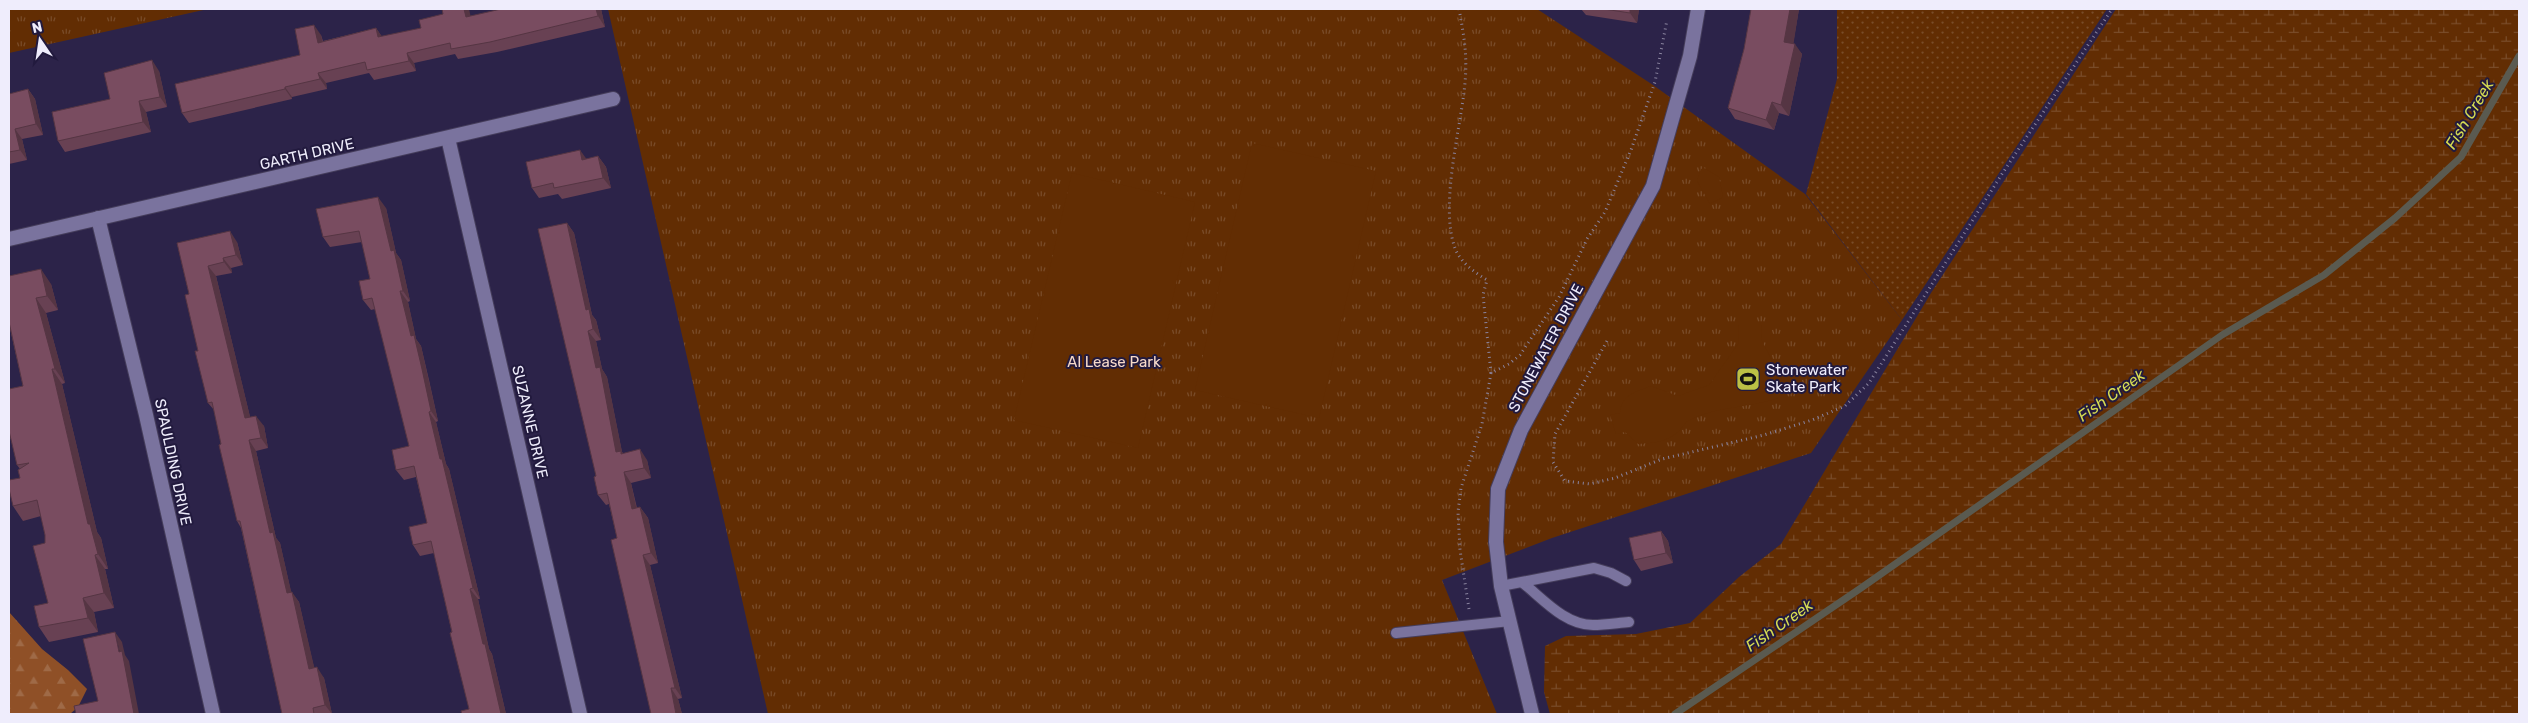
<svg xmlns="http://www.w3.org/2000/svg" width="2528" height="723" font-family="Rubik,sans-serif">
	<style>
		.grass { fill: url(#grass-dots) }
		.forest { fill: url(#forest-firs) }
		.wetland { fill: url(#wetland-marsh) }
		.park { fill: url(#park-tufts) }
		.garden { fill: #622d03 }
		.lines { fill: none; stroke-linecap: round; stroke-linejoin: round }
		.stream { stroke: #5a5a50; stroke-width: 7 }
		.service-casing { stroke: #453d5b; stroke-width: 12 }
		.minor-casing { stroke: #453d5b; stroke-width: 16 }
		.path { stroke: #8a849f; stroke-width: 3; stroke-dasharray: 1 4; stroke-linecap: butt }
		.service { stroke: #7a739e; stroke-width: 10 }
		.minor { stroke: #7a739e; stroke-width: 14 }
		.wall { fill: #684153 }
		.shaded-wall { fill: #553543 }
		.building { fill: #794c60; stroke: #553543 }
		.labels { text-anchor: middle; stroke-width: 4; stroke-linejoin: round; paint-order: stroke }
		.street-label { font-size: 15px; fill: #efedfc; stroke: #221a3e }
		.park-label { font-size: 15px; fill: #f7dac9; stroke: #221a3e }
		.poi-label { font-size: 15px; fill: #efedfc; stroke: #221a3e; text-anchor: start }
		.water-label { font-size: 16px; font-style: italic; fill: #d5db52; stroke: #221a3e }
	</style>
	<defs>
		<pattern id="grass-dots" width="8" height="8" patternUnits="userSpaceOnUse" patternTransform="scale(1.25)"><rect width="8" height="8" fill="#622d03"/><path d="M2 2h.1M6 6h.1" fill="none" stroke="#794c29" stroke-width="1.8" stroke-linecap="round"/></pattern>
		<pattern id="forest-firs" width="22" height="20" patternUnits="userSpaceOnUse" patternTransform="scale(1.25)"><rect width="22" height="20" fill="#8f5027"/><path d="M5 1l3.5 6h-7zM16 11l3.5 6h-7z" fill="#9f6a47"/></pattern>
		<pattern id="wetland-marsh" width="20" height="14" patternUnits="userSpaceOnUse" patternTransform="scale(1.25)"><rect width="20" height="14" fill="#622d03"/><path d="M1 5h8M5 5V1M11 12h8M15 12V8" fill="none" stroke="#794c29"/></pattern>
		<pattern id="park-tufts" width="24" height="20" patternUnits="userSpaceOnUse" patternTransform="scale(1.25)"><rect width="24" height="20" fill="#622d03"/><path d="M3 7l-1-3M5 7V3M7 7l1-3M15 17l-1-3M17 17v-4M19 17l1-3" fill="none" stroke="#794c29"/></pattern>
	</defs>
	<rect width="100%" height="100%" fill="#2c2349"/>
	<path class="grass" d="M1837 9H2107L1902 320 1806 194 1837 79Z"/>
	<path class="forest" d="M9 612 42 649 68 670 87 689 78 707 70 714H9Z"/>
	<path class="wetland" d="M2116 9H2519V714H1550L1544 692 1545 646 1566 636 1636 634 1690 623 1739 577 1781 544 1931 293Z"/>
	<g class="park">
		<path d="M9 9H208L9 53Z"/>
		<path d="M608 9H1537L1653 85 1805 194 1902 320 1811 453 1552 538 1442 580 1497 714H768Z"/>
	</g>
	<g class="garden">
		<path d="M1252 143 1376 171 1319 418 1195 390Z"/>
		<path d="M1704 168 1719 177 1723 197 1710 204 1697 181 1701 169Z"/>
		<path d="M1072 173 1195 202 1138 448 1014 420Z"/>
		<path d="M1739 325H1761L1762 341 1785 386 1778 398C1750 408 1715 406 1688 421 1684 423 1682 429 1678 432 1666 442 1654 443 1638 444L1625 432 1616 434 1610 415 1620 413C1621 395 1635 392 1651 386L1678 396 1709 385 1738 344Z"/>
	</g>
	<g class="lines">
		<path class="stream" d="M1675 714 1861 588 2222 335 2324 275 2395 218 2461 157 2519 56"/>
		<g class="service-casing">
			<g id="service">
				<path d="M1523 583C1543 599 1565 625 1593 625 1605 625 1617 623 1629 622"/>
				<path d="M1501 586 1594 568 1611 573 1626 581"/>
				<path d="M1396 633 1510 621"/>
			</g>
		</g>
		<g class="minor-casing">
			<g id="minor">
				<path d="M448 138 580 714"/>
				<path d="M98 218 146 415 213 714"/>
				<path d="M9 239 613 99"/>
				<path d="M1532 714 1501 586 1496 542 1498 489 1521 430 1653 186 1690 56 1698 9"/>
			</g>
		</g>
		<g class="path">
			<path d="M1459 9C1465 41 1468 60 1464 92 1459 134 1440 208 1455 248 1460 262 1474 272 1487 280L1483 295 1491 373"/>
			<path d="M1607 341 1555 434 1553 462 1565 481 1590 484 1615 478 1662 459 1764 435 1812 420 1845 406 1869 383 2002 174 2112 9"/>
			<path d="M1469 609 1460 550 1458 512 1461 488 1482 424 1491 373 1509 364 1520 355 1559 297 1587 239 1605 212 1631 150 1655 82 1667 20"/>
		</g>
		<use href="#service" class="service"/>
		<use href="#minor" class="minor"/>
	</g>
	<g class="wall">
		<path d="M601 9 605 27 497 52 458 59 455 54 414 63 416 71 374 80 369 73 326 83 327 89 292 97V99L189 123 182 113 300 55 321 35 323 41 376 28 382 37 421 28 471 16Z"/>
		<path d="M1581 9H1639L1637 23 1586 15Z"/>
		<path d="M1751 9H1799L1793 44 1802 54 1789 116 1779 113 1774 130 1735 119 1728 108 1744 49Z"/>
		<path d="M159 71 167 107 146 112 151 132 65 152 58 141 110 99Z"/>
		<path d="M28 89 35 99 43 135 22 139 27 160 9 164V94Z"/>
		<path d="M598 156 606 167 611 188 562 199 558 194 539 198 532 188 587 159Z"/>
		<path d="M386 208 396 253 401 260 410 301 408 302 416 339 421 346 429 380 438 421 436 422 446 464 449 469 480 599H478L489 649 492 654 506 714H462L469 709 434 553 420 556 413 545 427 523 416 477 404 480 396 470 409 446 375 309 371 310 363 300 370 279 362 242 330 247 323 237Z"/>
		<path d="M567 223 574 233 592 315 596 320 601 340 596 341 602 369 607 377 622 452 623 453 647 460 651 478 631 483 637 508 640 507 648 518 658 563 650 565 682 698 678 699 682 714H651L617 538 609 504 606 505 598 495Z"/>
		<path d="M237 242 243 265 231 268 232 273 216 276 250 417 264 426 268 448 256 451 276 538 280 543 291 592 299 602 314 668 324 678 332 714H282L241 528 237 521 221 444 214 410 208 403 198 351 189 294 177 243Z"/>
		<path d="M9 276 51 284 58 310 46 313 65 383 62 384 97 532 101 538 108 569H105L114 608 94 612 98 632 49 642 39 627 48 603 45 535 41 516 23 521 13 506 20 478V469L17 465 11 439 9 436V389L23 386 9 324Z"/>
		<path d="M1661 531 1668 541 1673 563 1641 571 1634 560Z"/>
	</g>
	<g class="shaded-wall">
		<path d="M464 9H469L473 27 466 17Z"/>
		<path d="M596 9H601L605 27 598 16Z"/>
		<path d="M1630 9H1639L1637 23 1630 13Z"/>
		<path d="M1790 9H1799L1792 53 1784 42Z"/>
		<path d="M314 25 321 35 325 53 318 43Z"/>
		<path d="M376 28 383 38 378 37Z"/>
		<path d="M1795 44 1802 54 1789 116 1781 105Z"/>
		<path d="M407 53 414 63 416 71 409 61Z"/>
		<path d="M152 60 159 71 167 107 160 97Z"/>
		<path d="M318 73 326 83 327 89 320 79Z"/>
		<path d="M285 87 292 97V99L285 89Z"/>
		<path d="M28 89 35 99 43 135 36 124Z"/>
		<path d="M139 101 146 112 151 132 143 122Z"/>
		<path d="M1772 102 1779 113 1774 130 1766 120Z"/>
		<path d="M15 129 22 139 27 160 20 150Z"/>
		<path d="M580 150 588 161 582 160Z"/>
		<path d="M598 156 606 167 611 188 603 178Z"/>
		<path d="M378 197 386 208 396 253 401 260 410 301 403 291 391 251Z"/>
		<path d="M567 223 574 233 592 315 596 320 601 340 593 329 586 310Z"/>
		<path d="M230 231 237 242 243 265 236 255Z"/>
		<path d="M223 258 231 268 232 273 224 262Z"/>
		<path d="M208 266 216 276 253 429 245 418Z"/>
		<path d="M41 269 51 284 58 310 47 296Z"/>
		<path d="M400 291 408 302 416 339 421 346 438 421 431 411 411 336Z"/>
		<path d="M36 298 46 313 65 383 55 369Z"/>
		<path d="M588 331 596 341 602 369 607 377 622 452 628 461 616 452 596 368Z"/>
		<path d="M52 369 62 384 97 532 101 538 108 569 98 554 88 524Z"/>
		<path d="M429 412 436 422 446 464 449 469 480 599 473 588 440 459Z"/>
		<path d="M256 416 264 426 268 448 261 438Z"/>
		<path d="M249 440 256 451 276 538 280 543 294 604 287 593 270 533Z"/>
		<path d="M640 449 647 460 651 478 644 468Z"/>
		<path d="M624 472 631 483 639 520 632 509Z"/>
		<path d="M640 507 648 518 658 563 651 553Z"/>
		<path d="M1661 531 1668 541 1673 563 1666 553Z"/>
		<path d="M95 555 105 569 114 608 104 593Z"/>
		<path d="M643 555 650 565 682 698 675 688Z"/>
		<path d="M470 589 478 599 489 649 492 654 506 714H501L483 644Z"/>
		<path d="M292 592 299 602 317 679 309 669Z"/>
		<path d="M83 598 94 612 98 632 88 618Z"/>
		<path d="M115 632 122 642 125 655 129 661 139 714H134Z"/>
		<path d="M317 667 324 678 332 714 325 705Z"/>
		<path d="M671 688 678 699 682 714H676Z"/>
	</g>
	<g class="building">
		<path d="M442 9H464L466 17 501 9H596L598 16 490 42 451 49 450 43 407 53 409 61 367 70 365 62 318 73 320 79 285 87V89L182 113 175 84 300 55 295 29 314 25 318 43 376 28 378 37 421 28 419 20 443 14Z"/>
		<path d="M1604 9H1630V13Z"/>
		<path d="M1751 9H1790L1784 42 1795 44 1781 105 1772 102 1766 120 1728 108 1744 49Z"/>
		<path d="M152 60 160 97 139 101 143 122 58 141 52 112 110 99 104 73Z"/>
		<path d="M28 89 36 124 15 129 20 150 9 152V94Z"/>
		<path d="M580 150 582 160 598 156 603 178 554 188 553 183 532 188 526 162Z"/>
		<path d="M378 197 391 251 394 250 403 291H400L411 336 414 335 422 369 431 411 429 412 440 459H442L473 588 470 589 483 644H485L501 714H462L461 711 469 709 450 633 452 632 431 541 413 545 409 527 427 523 414 466 396 470 392 450 409 446 372 298 363 300 359 281 370 279 359 231 323 237 316 209Z"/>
		<path d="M567 223 586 310 589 309 593 329 588 331 596 368 600 367 616 452 621 451V454L640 449 644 468 624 472 632 509 640 507 651 553 643 555 675 688H671L676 714H651L611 540 617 538 607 493 598 495 594 477 596 476 538 229Z"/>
		<path d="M230 231 236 255 223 258 224 262 208 266 245 418 256 416 261 438 249 440 270 533 273 532 287 593 292 592 309 669 317 667 325 705 313 708 314 714H282L240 521H237L219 445 221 444 212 402 208 403 195 351H198L185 295 189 294 177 243Z"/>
		<path d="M41 269 47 296 36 298 55 369H52L88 524H90L98 554 95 555 104 593 83 598 88 618 39 627 34 606 48 603 33 546 45 543V535L37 500 13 506 9 489V480L20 478 18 470 29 463 17 465 9 431V389L23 386 9 322V276Z"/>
		<path d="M1661 531 1666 553 1634 560 1629 538Z"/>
		<path d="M115 632 119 652 122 651 134 714H76L74 706 98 701 83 639Z"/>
	</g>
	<defs>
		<g id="stadium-square" transform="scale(1.25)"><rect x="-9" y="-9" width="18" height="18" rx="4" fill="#bbc045" stroke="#221a3e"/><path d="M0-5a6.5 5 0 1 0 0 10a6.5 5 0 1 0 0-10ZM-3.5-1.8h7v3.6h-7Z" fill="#111"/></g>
	</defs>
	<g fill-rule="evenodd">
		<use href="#stadium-square" x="1748" y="379"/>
	</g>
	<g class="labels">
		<g class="street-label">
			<text transform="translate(307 154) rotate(-13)" y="5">GARTH DRIVE</text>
			<text transform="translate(1546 348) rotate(-62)" y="5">STONEWATER DRIVE</text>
			<text transform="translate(530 422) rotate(77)" y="5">SUZANNE DRIVE</text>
			<text transform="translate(173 462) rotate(78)" y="5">SPAULDING DRIVE</text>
		</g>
		<g class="park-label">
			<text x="1114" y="367">Al Lease Park</text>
		</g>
		<g class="poi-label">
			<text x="1766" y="375">Stonewater<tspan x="1766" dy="17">Skate Park</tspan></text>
		</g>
		<g class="water-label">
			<text transform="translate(2469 114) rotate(-59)" y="6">Fish Creek</text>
			<text transform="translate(2111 395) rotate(-35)" y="6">Fish Creek</text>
			<text transform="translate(1779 625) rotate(-35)" y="6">Fish Creek</text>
		</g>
	</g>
	<rect width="2528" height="723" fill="none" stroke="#efedfc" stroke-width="20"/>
	<g transform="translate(40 40) rotate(347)" stroke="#221a3e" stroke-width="4" paint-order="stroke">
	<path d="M0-4L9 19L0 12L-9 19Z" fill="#efedfc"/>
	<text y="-8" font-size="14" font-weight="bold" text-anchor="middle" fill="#efedfc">N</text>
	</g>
</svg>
